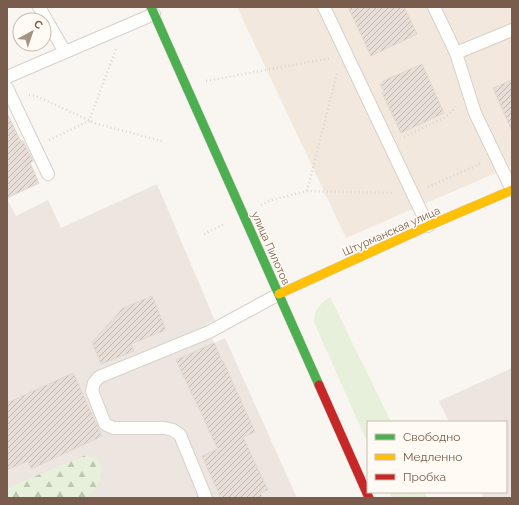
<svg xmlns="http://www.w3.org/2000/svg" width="519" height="505" font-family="Raleway,sans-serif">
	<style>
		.residential { fill: #f2e8de }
		.industrial { fill: #ede5e0 }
		.green { fill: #e7f0db }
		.forest { fill: url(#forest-firs) }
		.building { fill: url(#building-hatch); stroke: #e2d8d2 }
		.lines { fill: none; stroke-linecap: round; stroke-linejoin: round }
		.lane-casing { stroke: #d7d1cb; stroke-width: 14 }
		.fast-casing { stroke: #d9d2cb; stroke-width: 10 }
		.slow-casing { stroke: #d9d2cb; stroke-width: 10 }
		.jam-casing { stroke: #d9d2cb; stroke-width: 10 }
		.path { stroke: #dcd5d0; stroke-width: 2.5; stroke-dasharray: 1 3; stroke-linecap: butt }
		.lane { stroke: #fefefd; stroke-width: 12 }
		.fast { stroke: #4caf50; stroke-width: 9 }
		.slow { stroke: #ffc107; stroke-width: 9 }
		.jam { stroke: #c62828; stroke-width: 9 }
		.labels { text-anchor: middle; stroke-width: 3; stroke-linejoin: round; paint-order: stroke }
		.street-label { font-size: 11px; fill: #7a5c4d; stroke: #fffaf3 }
	</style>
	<defs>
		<pattern id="forest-firs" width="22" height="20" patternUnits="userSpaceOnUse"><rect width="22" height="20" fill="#e7f0db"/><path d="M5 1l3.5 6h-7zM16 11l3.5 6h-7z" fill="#c0c6b4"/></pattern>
		<pattern id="building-hatch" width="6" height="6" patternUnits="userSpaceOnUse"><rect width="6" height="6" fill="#e6ded7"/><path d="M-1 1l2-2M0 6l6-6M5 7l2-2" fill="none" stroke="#bfb7b1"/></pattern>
	</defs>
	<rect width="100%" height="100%" fill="#f9f5f0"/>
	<path class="residential" d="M237 7H512V166L346 238Z"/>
	<g class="industrial">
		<path d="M157 184 215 321 206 324 214 343 225 338 297 498H7V202L8 201 16 216 48 200 61 228Z"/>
		<path d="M512 368V498H484L481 492H506V422H449L439 401Z"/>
	</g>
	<g class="green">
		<path d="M330 297 391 422H368V444L314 322 315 312 322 303Z"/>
		<path d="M389 492H425L427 498H392Z"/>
	</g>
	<path class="forest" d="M86 455 96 458 102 467 101 478 97 487 88 496 89 498H7V488Z"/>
	<g class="building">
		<path d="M348 7H404L417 34 371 56Z"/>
		<path d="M422 64 444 113 401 133 382 93 384 92 380 84 384 82 383 81Z"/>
		<path d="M512 80V131L493 88Z"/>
		<path d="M7 113 21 142 23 141 33 161 30 163 39 183 7 198Z"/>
		<path d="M152 296 166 330 131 344 134 351 101 364 92 342 123 308Z"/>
		<path d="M214 343 222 361H223L255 432 243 437 268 490 260 493 263 498H221L202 456 218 449 176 360Z"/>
		<path d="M73 373 102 436 31 469 28 461 7 470V403Z"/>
	</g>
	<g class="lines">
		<g class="lane-casing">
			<g id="lane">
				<path d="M39 7 65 52"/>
				<path d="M324 7 428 226"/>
				<path d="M434 7 456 53 475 113 512 190"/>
				<path d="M456 53 512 30"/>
				<path d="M7 77 154 14"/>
				<path d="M7 88 48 174"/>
				<path d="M206 498 180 435 173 430 165 428H113L105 424 92 391 94 383 99 377 209 332 279 294"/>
			</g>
		</g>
		<g class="fast-casing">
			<path id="fast" d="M151 7 319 385"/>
		</g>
		<g class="slow-casing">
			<path id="slow" d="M279 294 428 226 512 190"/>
		</g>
		<g class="jam-casing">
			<path id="jam" d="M319 385 369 498"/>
		</g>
		<g class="path">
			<path d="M206 81 331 58"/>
			<path d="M29 95 36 96 97 124 162 141"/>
			<path d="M404 137 446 117 456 107"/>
			<path d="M49 140 89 121 116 49"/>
			<path d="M428 187 482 163"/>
			<path d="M307 191 337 74"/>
			<path d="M261 205 271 200 307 191 394 193"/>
			<path d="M204 234 224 224"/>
		</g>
		<use href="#lane" class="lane"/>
		<use href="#fast" class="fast"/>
		<use href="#slow" class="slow"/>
		<use href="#jam" class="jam"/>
	</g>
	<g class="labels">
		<g class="street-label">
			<text transform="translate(391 231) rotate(-24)" y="4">Штурманская улица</text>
			<text transform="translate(271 248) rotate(66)" y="4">улица Пилотов</text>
		</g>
	</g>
	<rect width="519" height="505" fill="none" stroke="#7a5c4d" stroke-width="16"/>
	<rect x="367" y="421" width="140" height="72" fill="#fffaf3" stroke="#cabbb1"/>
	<rect x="375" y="434" width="20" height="6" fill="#4caf50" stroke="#cabbb1"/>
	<text x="403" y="441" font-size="12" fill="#7a5c4d">Свободно</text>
	<rect x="375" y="454" width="20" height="6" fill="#ffc107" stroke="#cabbb1"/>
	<text x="403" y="461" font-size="12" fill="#7a5c4d">Медленно</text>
	<rect x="375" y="474" width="20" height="6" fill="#c62828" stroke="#cabbb1"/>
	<text x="403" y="481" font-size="12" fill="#7a5c4d">Пробка</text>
	<g transform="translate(32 32) rotate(40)"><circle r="19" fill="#fffaf3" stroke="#cabbb1"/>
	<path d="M0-3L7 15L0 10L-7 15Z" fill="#a69286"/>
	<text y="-6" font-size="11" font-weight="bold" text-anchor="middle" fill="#7a5c4d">С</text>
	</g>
</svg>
